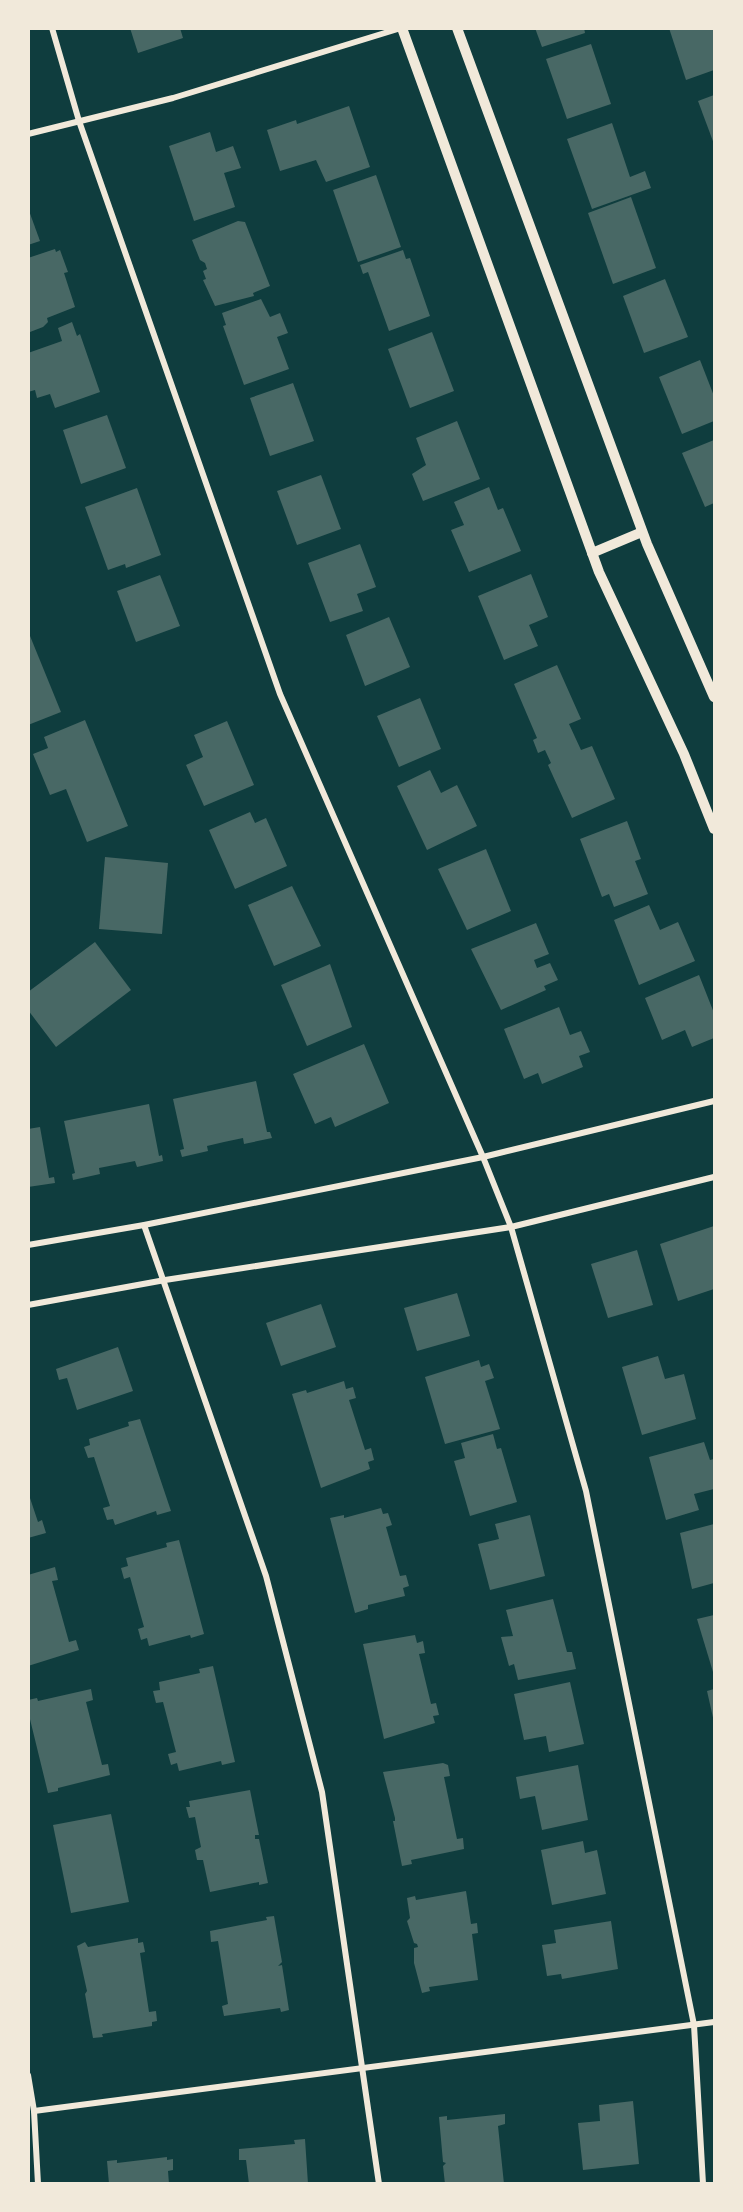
<svg xmlns="http://www.w3.org/2000/svg" width="743" height="2212" font-family="'Public Sans',sans-serif">
	<style>
		.building { fill: #486865 }
		.lines { fill: none; stroke-linecap: round; stroke-linejoin: round }
		.minor { stroke: #f1e9da; stroke-width: 6 }
		.tertiary { stroke: #f1e9da; stroke-width: 10 }
	</style>
	<rect width="100%" height="100%" fill="#0f3d3e"/>
	<g class="building">
		<path d="M130 28H180L183 38 138 53Z"/>
		<path d="M535 28H584L585 33 542 47Z"/>
		<path d="M669 28H714V70L686 80Z"/>
		<path d="M591 44 611 104 567 119 546 59Z"/>
		<path d="M714 95V144L698 101Z"/>
		<path d="M349 106 370 167 326 182 316 160 280 171 267 130 296 120 297 124Z"/>
		<path d="M612 123 630 177 645 171 651 188 592 209 567 139Z"/>
		<path d="M210 132 216 152 233 146 241 168 224 173 235 207 194 221 169 146Z"/>
		<path d="M376 175 401 247 358 262 333 190Z"/>
		<path d="M631 197 656 268 613 284 588 213Z"/>
		<path d="M28 208 40 241 28 245Z"/>
		<path d="M238 221 245 222 270 286 253 293 254 296 215 306 203 280 206 279 203 271 207 269 205 263 200 260 192 240Z"/>
		<path d="M55 249 56 252 60 250 68 272 64 273 75 307 47 318 48 322 43 327 30 332 28 258Z"/>
		<path d="M403 250 406 259 410 258 430 316 389 331 368 272 363 274 360 265Z"/>
		<path d="M665 279 688 337 644 353 623 296Z"/>
		<path d="M261 299 270 317 280 313 288 333 277 337 289 369 244 385 223 326 226 325 222 313Z"/>
		<path d="M72 322 77 336 80 334 100 392 55 408 50 394 37 398 35 390 28 392V353L62 341 58 328Z"/>
		<path d="M432 332 454 391 410 408 388 349Z"/>
		<path d="M700 360 714 396V421L682 434 659 377Z"/>
		<path d="M293 383 314 441 270 456 250 398Z"/>
		<path d="M107 415 126 468 81 484 63 430Z"/>
		<path d="M457 421 480 479 423 501 412 474 426 465 416 438Z"/>
		<path d="M714 440V503L705 507 682 453Z"/>
		<path d="M321 475 341 529 297 545 277 491Z"/>
		<path d="M489 487 498 510 503 508 521 551 469 572 451 530 464 525 454 502Z"/>
		<path d="M137 488 161 555 126 568 125 564 108 570 85 507Z"/>
		<path d="M360 544 376 587 357 594 363 611 330 622 308 563Z"/>
		<path d="M531 574 548 617 529 625 538 646 504 660 478 596Z"/>
		<path d="M160 575 180 626 136 642 117 591Z"/>
		<path d="M389 617 410 667 365 686 346 635Z"/>
		<path d="M28 631 61 712 28 725Z"/>
		<path d="M557 665 581 719 569 724 581 750 592 746 615 799 572 818 548 765 551 763 545 750 538 753 533 740 537 738 514 684Z"/>
		<path d="M420 698 441 749 399 767 377 716Z"/>
		<path d="M85 720 128 826 87 842 66 789 50 795 33 754 48 748 44 737Z"/>
		<path d="M227 721 254 785 204 806 186 765 203 757 194 735Z"/>
		<path d="M430 770 441 793 457 785 477 826 427 850 397 786Z"/>
		<path d="M250 812 255 823 266 818 287 866 235 889 209 830Z"/>
		<path d="M627 821 641 859 635 861 648 894 614 907 609 894 602 897 580 839Z"/>
		<path d="M486 849 511 911 467 930 438 869Z"/>
		<path d="M105 857 168 863 162 934 99 929Z"/>
		<path d="M292 886 321 946 274 966 248 905Z"/>
		<path d="M649 905 660 930 678 922 695 961 639 985 614 920Z"/>
		<path d="M536 923 549 954 534 960 537 968 550 963 558 980 544 986 546 990 501 1010 471 949Z"/>
		<path d="M95 942 131 990 56 1047 28 1010V992Z"/>
		<path d="M330 964 352 1027 307 1046 281 985Z"/>
		<path d="M699 975 714 1013V1038L692 1047 685 1030 662 1040 645 998Z"/>
		<path d="M559 1007 570 1035 581 1031 590 1052 579 1056 583 1067 542 1084 538 1073 524 1079 504 1029Z"/>
		<path d="M364 1044 389 1103 335 1127 331 1117 315 1124 293 1074Z"/>
		<path d="M256 1081 267 1132H270L272 1138 244 1144 243 1138 224 1142 207 1146 208 1151 182 1157 180 1150 184 1149 173 1099Z"/>
		<path d="M149 1104 159 1156 162 1155 163 1161 137 1167 135 1161 99 1168 100 1174 73 1180 72 1174 75 1173 64 1121Z"/>
		<path d="M40 1127 49 1178 54 1177 55 1183 28 1187V1129Z"/>
		<path d="M714 1226V1289L678 1301 660 1244Z"/>
		<path d="M637 1250 653 1305 608 1318 591 1264Z"/>
		<path d="M457 1293 470 1336 417 1351 404 1308Z"/>
		<path d="M321 1304 336 1347 281 1366 266 1323Z"/>
		<path d="M118 1347 133 1391 77 1410 67 1378 59 1380 56 1369Z"/>
		<path d="M658 1356 665 1379 684 1374 696 1419 642 1435 622 1367Z"/>
		<path d="M479 1360 481 1367 489 1364 494 1378 485 1381 500 1429 445 1444 425 1377Z"/>
		<path d="M344 1381 346 1389 353 1387 356 1398 349 1400 365 1450 371 1448 374 1460 368 1462 370 1469 321 1488 292 1394 306 1390 307 1393Z"/>
		<path d="M140 1419 171 1511 157 1515 156 1511 115 1525 113 1519 107 1520 103 1508 110 1506 94 1457 88 1458 84 1447 90 1445 89 1439 129 1426 128 1422Z"/>
		<path d="M493 1434 497 1449 501 1448 517 1502 470 1516 454 1461 465 1458 461 1443Z"/>
		<path d="M704 1442 710 1460 714 1459V1489L694 1494 699 1510 666 1520 649 1457Z"/>
		<path d="M29 1495 38 1522 42 1520 46 1533 28 1538Z"/>
		<path d="M381 1508 383 1514 388 1513 392 1525 386 1527 400 1576 406 1575 409 1586 403 1588 405 1596 368 1605V1609L355 1613 330 1518 344 1515V1518Z"/>
		<path d="M530 1515 545 1576 490 1590 478 1544 499 1539 495 1524Z"/>
		<path d="M714 1524V1583L692 1589 680 1533Z"/>
		<path d="M179 1540 204 1634 191 1638 190 1635 149 1646 147 1638 141 1640 138 1629 144 1627 130 1577 124 1579 121 1568 128 1566 126 1558 167 1547 166 1543Z"/>
		<path d="M55 1567 58 1580 52 1581 69 1642 76 1640 79 1650 28 1666V1575Z"/>
		<path d="M553 1599 567 1652H572L576 1669 518 1680 514 1664 509 1666 501 1637 513 1636 506 1610Z"/>
		<path d="M714 1615V1672H713L697 1619Z"/>
		<path d="M415 1635 417 1643 423 1641 425 1653 419 1654 431 1704 436 1703 439 1715 433 1716 435 1723 384 1739 363 1644Z"/>
		<path d="M213 1666 235 1762 222 1765 221 1761 179 1771 177 1763 171 1765 168 1754 176 1752 163 1702 156 1703 153 1691 160 1690 159 1682 200 1673 199 1669Z"/>
		<path d="M570 1682 584 1744 549 1752 546 1736 524 1740 514 1694Z"/>
		<path d="M91 1689 93 1700 86 1702 102 1765 108 1764 110 1775 58 1788V1791L48 1793 28 1711V1700L37 1698 38 1701Z"/>
		<path d="M714 1689V1722L707 1691Z"/>
		<path d="M443 1763 448 1765 450 1776 444 1777 457 1839 463 1838 464 1849 411 1860 412 1864 402 1866 393 1821H395V1818L383 1772Z"/>
		<path d="M578 1765 588 1820 542 1830 535 1796 520 1799 516 1777Z"/>
		<path d="M250 1790 259 1835H255V1839H259L268 1883 259 1885V1882L210 1892 203 1860H197L195 1850 201 1847 195 1817 189 1818 186 1807H190L189 1801Z"/>
		<path d="M111 1814 129 1902 71 1913 53 1825Z"/>
		<path d="M583 1841 585 1853 597 1850 606 1894 552 1905 541 1850Z"/>
		<path d="M466 1891 471 1924 477 1923 478 1933 472 1934 478 1980 429 1987 430 1991 422 1993 414 1963V1948L418 1947 417 1944 414 1943 407 1921 410 1918 407 1898 415 1896 416 1900Z"/>
		<path d="M274 1916 282 1962 278 1966 282 1965 289 2010 281 2012 280 2008 224 2016 222 2006 228 2004 218 1941 211 1942 210 1931 267 1920 266 1917Z"/>
		<path d="M611 1921 618 1969 562 1979 561 1974 547 1976 542 1945 556 1943 554 1930Z"/>
		<path d="M138 1938V1943L143 1942 145 1952 140 1953 149 2012 156 2011 157 2021 152 2022V2026L102 2034 103 2037 93 2038 85 1994 87 1991 77 1946 85 1942 88 1947Z"/>
		<path d="M633 2101 639 2164 583 2170 578 2123 600 2121 599 2105Z"/>
		<path d="M505 2114V2124L498 2126 504 2184H445L443 2166 446 2163 443 2162 439 2117 447 2116V2120Z"/>
		<path d="M305 2139 308 2184H249L246 2160H239V2149L295 2144 294 2140Z"/>
		<path d="M167 2157V2160L173 2159V2170L168 2171 169 2184H109L107 2161 117 2160V2163Z"/>
	</g>
	<g class="lines">
		<g class="minor">
			<path d="M52 28 79 121 280 694 483 1157 511 1227 586 1491 694 2025 703 2184"/>
			<path d="M28 134 173 98 401 28"/>
			<path d="M144 1225 266 1576 322 1792 379 2184"/>
			<path d="M28 1245 144 1225 483 1157 714 1101"/>
			<path d="M28 1305 165 1280 511 1227 714 1177"/>
			<path d="M28 2075 34 2111 38 2184"/>
			<path d="M34 2111 714 2022"/>
		</g>
		<g class="tertiary">
			<path d="M402 28 599 572 684 754 714 829"/>
			<path d="M457 28 647 544 714 697"/>
			<path d="M592 553 642 532"/>
		</g>
	</g>
	<rect width="743" height="2212" fill="none" stroke="#f1e9da" stroke-width="60"/>
</svg>
